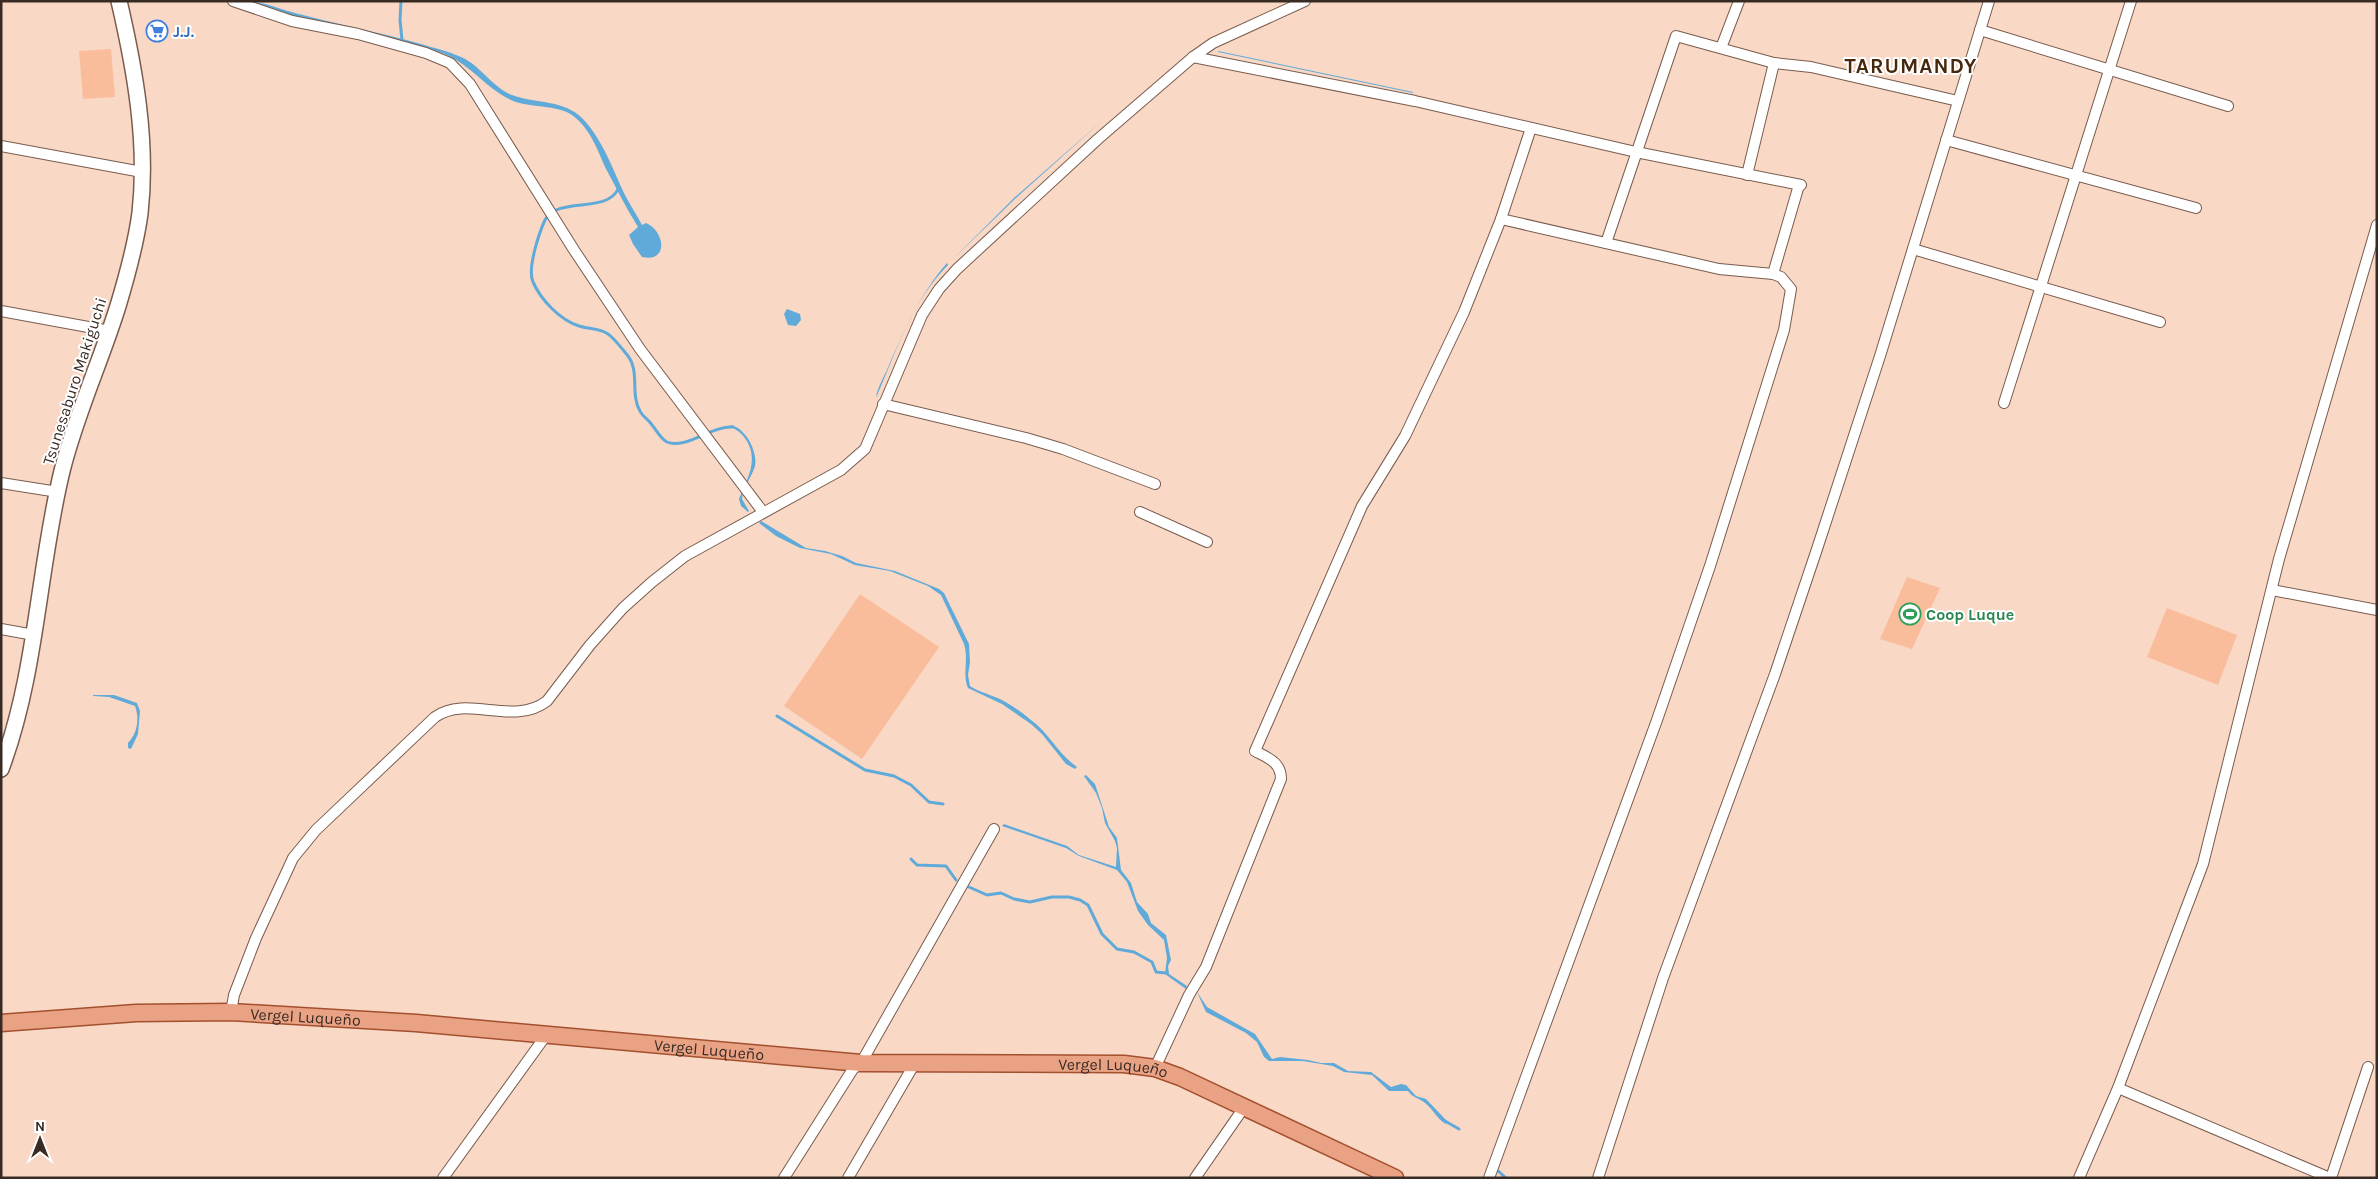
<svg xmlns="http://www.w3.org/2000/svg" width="2378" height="1179" font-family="Karla,sans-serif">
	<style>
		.green { fill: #fabd9c }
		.water { fill: #60aad9 }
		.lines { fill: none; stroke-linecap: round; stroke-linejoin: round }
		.stream { stroke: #60aad9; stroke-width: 3 }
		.street-casing { stroke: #795c4d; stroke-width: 12 }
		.secondary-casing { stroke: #795c4d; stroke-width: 18 }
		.primary-casing { stroke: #a3502e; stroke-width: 19 }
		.street { stroke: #fff; stroke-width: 10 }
		.secondary { stroke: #fff; stroke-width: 15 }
		.primary { stroke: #eaa285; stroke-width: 16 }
		.labels { text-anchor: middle; stroke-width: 4; stroke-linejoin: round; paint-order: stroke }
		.shop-label { font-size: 16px; font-weight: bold; fill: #366cbe; stroke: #fff; text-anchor: start }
		.street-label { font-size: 16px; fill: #382b24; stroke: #fff }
		.leisure-label { font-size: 16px; font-weight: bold; fill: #27864d; stroke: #fff; text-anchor: start }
		.district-label { font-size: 21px; font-weight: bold; letter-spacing: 1px; fill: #46290c; stroke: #fff }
	</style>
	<rect width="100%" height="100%" fill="#f9d8c6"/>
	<g class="green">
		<path d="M111 49 115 97 83 99 79 51Z"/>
		<path d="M1907 577 1940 588 1912 649 1880 639Z"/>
		<path d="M860 594 939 647 862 759 784 706Z"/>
		<path d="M2167 608 2237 635 2218 685 2147 657Z"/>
	</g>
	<g class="water">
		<path d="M244 1C264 1 283 11 303 15 342 25 382 33 421 44 434 48 448 51 461 57 480 65 492 87 512 95 535 104 564 99 583 119 603 140 613 170 625 195 630 205 637 215 642 225L646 223C665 231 669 263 642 257L633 244 629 235 638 227C626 208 616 187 605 167 598 151 592 134 579 121 562 102 533 110 511 100 485 88 468 61 439 52 418 45 394 41 372 36 329 26 286 14 244 1Z"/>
		<path d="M1218 51 1413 92V93L1218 52Z"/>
		<path d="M1103 120 1016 198 952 260 1015 197Z"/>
		<path d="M947 263 948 265C912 301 896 352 876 398 877 388 885 375 889 365 905 329 920 294 947 263Z"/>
		<path d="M787 309 800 314 801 320 796 326 788 325 784 314Z"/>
		<path d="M730 425C745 427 758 451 755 466 752 477 743 487 742 499L749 511 748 512 741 506 739 499C748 477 760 458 744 437 740 431 733 429 730 425Z"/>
		<path d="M761 521 806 548 825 551 842 556 856 563 895 571 939 589 944 593 969 644 970 662 968 675 970 686C979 692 986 693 995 697 1008 702 1020 711 1031 720 1049 733 1058 754 1077 767L1075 769 1066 764 1042 734 1031 724 1002 704 968 688C962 674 969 659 964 644L941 595 928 586 890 571 855 565 831 554 800 548 776 536 759 523Z"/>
		<path d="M93 695H114L137 703 140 711 138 734 131 749 128 748V743C137 734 140 719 135 706L109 697 93 696Z"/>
		<path d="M1086 775 1095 784 1109 827 1117 838 1121 870 1131 883 1137 902 1148 914 1151 923 1166 935 1171 960 1168 966 1169 974 1187 986 1186 989 1165 974 1167 958 1164 940 1148 925 1138 911 1127 882 1117 870 1079 856 1066 848 1002 826 1004 824 1067 846 1079 855 1116 867 1117 848 1115 841 1105 823 1102 808 1096 793 1084 776Z"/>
		<path d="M1197 992 1207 1007 1255 1034 1272 1059 1280 1057 1308 1060 1321 1063H1334L1348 1071 1371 1072 1391 1087 1401 1084 1406 1085 1416 1096 1426 1099 1447 1121 1446 1124C1437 1119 1433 1109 1425 1103 1419 1098 1413 1098 1408 1091H1389L1372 1075 1344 1072 1333 1066 1303 1061H1269L1264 1057 1257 1042 1246 1033 1206 1012Z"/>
	</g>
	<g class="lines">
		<g class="stream">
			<path d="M401 1 400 20 402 40"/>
			<path d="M618 189C607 214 557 196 545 220 539 233 527 269 533 282 541 300 560 320 579 326 588 329 600 328 608 334 613 337 624 351 628 356 640 372 630 394 640 411 642 416 649 420 652 425 657 431 661 439 667 442 685 450 713 425 733 427"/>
			<path d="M777 716 865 770 894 776 911 785 929 802 943 804"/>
			<path d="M911 859 917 865 946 866 956 880"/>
			<path d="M969 887 987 895 1001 893 1014 899 1030 902 1052 897H1069L1080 900 1088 905 1102 934 1117 949 1134 952 1152 962 1156 972 1166 973"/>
			<path d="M1445 1121 1459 1129"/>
			<path d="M1497 1170 1506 1178"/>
		</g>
		<g class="street-casing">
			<g id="street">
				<path d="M233 1 292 21 358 34 426 53 450 63 470 84 574 250 640 349 763 512"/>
				<path d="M1980 30 2228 106"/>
				<path d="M1721 48 1739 1"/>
				<path d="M1193 57 1415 101 1636 152 1801 185"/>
				<path d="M1946 140 2196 208"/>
				<path d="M1 146 142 172"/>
				<path d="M1747 175 1774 63"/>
				<path d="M1606 243 1676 36 1774 63 1811 67 1958 101"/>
				<path d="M1913 249 2160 322"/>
				<path d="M1773 274 1799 185"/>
				<path d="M1 311 110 331"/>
				<path d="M2004 403 2131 1"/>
				<path d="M883 404 1026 438 1063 449 1155 484"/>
				<path d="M1 483 58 492"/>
				<path d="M1140 512 1207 542"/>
				<path d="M2272 590 2377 610"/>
				<path d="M1 629 34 635"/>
				<path d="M231 1012 234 995 256 938 293 858 316 830 435 717C468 694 513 727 547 701L590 645 623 608 652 582 685 556 841 470 865 449 922 315 939 289 957 269 1098 139 1193 57 1213 43 1305 1"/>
				<path d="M1155 1068 1189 995 1206 967 1281 779C1281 762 1268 758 1255 751L1362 506 1405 436 1464 312 1501 219 1531 128"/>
				<path d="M2118 1088 2330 1178"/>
				<path d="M443 1178 547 1034"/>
				<path d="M784 1178 853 1069 861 1063 994 829"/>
				<path d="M848 1178 915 1063"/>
				<path d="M1195 1178 1245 1106"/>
				<path d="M1489 1178 1657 720 1710 566 1784 330 1791 289 1781 277 1773 274 1719 269 1501 219"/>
				<path d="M1598 1178 1663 978 1775 674 1817 549 1880 356 1989 1"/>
				<path d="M2079 1178 2118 1088 2203 864 2279 559 2377 225"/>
				<path d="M2331 1178 2368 1067"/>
			</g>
		</g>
		<g class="secondary-casing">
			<path id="secondary" d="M1 769C37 673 38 569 62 471 76 414 101 361 118 306 127 276 136 244 140 213 148 142 135 70 119 1"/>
		</g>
		<g class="primary-casing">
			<g id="primary">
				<path id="s1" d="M1 1023 136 1013 231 1012 416 1023 861 1063 1124 1064 1155 1068 1180 1077 1395 1178"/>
			</g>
		</g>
		<use href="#street" class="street"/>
		<use href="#secondary" class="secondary"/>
		<use href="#primary" class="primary"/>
	</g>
	<defs>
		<g id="supermarket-ring" transform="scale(1.125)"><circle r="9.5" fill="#fff" stroke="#3f7fe0" stroke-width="1.5"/><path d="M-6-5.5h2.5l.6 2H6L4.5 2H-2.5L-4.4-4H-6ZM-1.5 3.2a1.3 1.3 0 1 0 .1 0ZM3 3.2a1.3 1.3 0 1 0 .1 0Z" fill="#3f7fe0"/></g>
		<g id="stadium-ring" transform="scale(1.125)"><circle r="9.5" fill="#fff" stroke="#2e9e5b" stroke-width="1.5"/><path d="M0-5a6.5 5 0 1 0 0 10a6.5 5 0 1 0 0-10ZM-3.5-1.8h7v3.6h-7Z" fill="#2e9e5b"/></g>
	</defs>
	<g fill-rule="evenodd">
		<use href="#supermarket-ring" x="157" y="31"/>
		<use href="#stadium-ring" x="1910" y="614"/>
	</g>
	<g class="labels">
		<g class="shop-label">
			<text x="173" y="37">J.J.</text>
		</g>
		<g class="street-label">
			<text transform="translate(74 381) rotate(-72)" y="6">Tsunesaburo Makiguchi</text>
			<text dy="6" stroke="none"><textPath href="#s1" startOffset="305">Vergel Luqueño</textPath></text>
			<text dy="6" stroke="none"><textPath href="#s1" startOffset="710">Vergel Luqueño</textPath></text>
			<text dy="6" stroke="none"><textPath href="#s1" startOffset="1115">Vergel Luqueño</textPath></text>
		</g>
		<g class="leisure-label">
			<text x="1926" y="620">Coop Luque</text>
		</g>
		<g class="district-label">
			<text x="1911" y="73">TARUMANDY</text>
		</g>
	</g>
	<rect width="2378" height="1179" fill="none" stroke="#382b24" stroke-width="5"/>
	<g transform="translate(40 1139)" stroke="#ffffff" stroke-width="4" paint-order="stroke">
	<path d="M0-4L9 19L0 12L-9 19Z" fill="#382b24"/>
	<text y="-8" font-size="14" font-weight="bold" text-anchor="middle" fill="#382b24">N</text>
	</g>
</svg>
